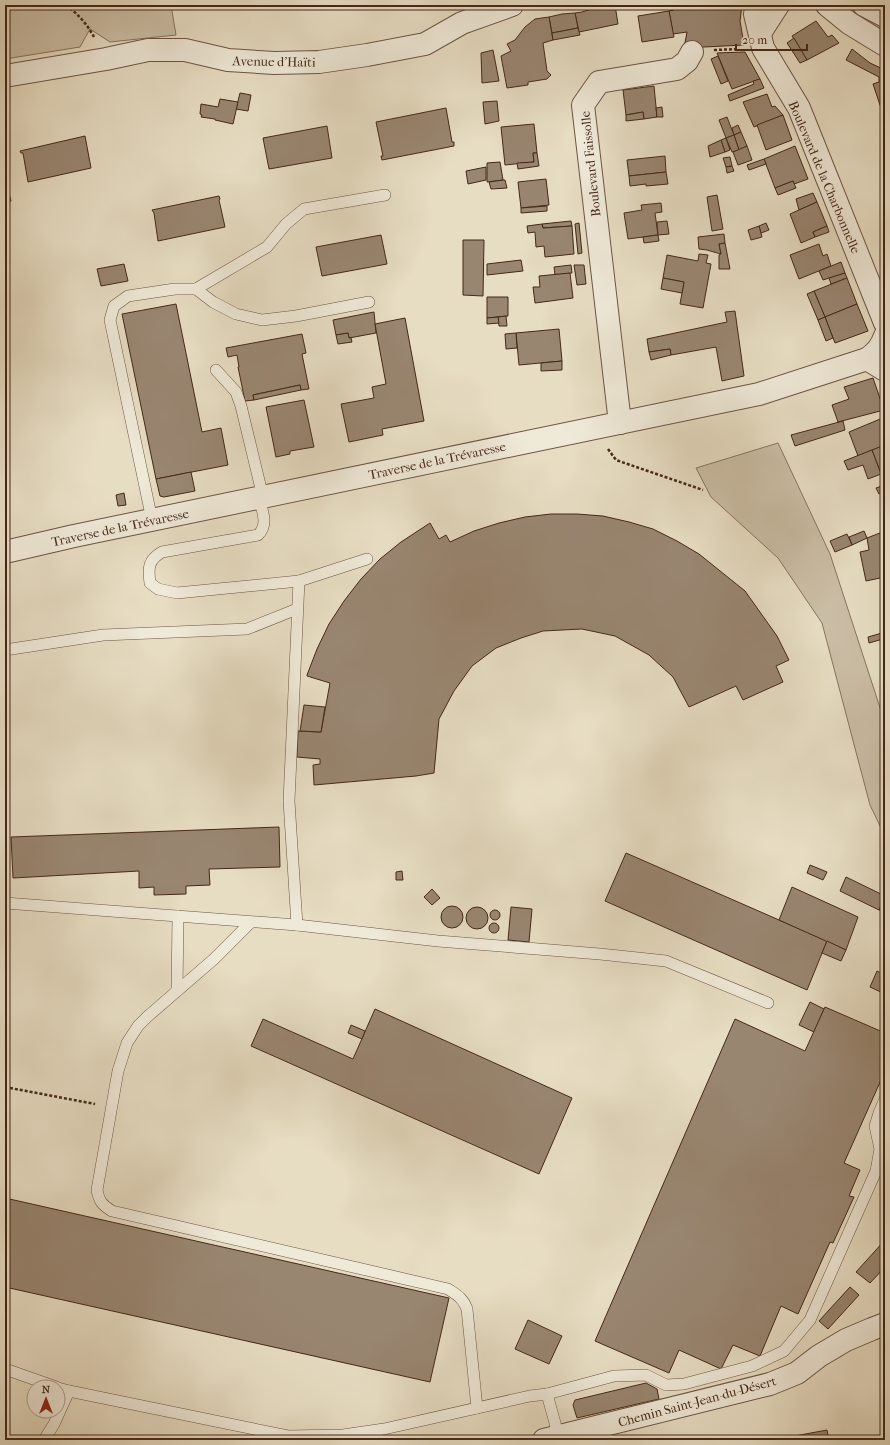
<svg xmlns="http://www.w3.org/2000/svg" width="890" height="1445" font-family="'IM FELL French Canon',serif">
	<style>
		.green { fill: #cbbea6; stroke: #88735f }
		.building { fill: #998671; stroke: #442818 }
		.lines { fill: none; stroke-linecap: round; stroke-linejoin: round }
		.service-casing { stroke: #6d5543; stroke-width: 12 }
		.minor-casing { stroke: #6d5543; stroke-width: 24 }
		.tertiary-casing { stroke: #6d5543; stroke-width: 24 }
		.path { stroke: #442818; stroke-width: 2.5; stroke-dasharray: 3 2; stroke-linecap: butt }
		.service { stroke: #efe9d8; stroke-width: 11 }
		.minor { stroke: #efe9d8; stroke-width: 22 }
		.tertiary { stroke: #efe9d8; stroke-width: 22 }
		.labels { text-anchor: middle; stroke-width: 3.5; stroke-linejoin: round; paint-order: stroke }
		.street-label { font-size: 13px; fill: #442818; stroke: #efe9d8 }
	</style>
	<rect width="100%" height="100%" fill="#e7ddc3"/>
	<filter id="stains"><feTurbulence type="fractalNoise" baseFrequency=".005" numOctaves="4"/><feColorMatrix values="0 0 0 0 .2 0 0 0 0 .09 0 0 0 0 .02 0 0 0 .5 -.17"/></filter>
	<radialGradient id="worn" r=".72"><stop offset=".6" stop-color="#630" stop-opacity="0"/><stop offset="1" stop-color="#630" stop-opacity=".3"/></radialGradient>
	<g class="green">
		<path d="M5 5H171L176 35 110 42 90 29 80 47 5 59Z"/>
		<path d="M778 443 830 554 885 723V829L882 830 870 805 822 623 778 558 711 497 696 468Z"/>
	</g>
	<g class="building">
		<path d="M604 5H615L618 24 579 32 575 13 582 12Z"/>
		<path d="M669 5H673L674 10 670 11Z"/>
		<path d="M673 5H742L740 21 744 45 684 48 687 32 673 34 669 11 674 10Z"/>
		<path d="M669 11 674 37 642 42 638 16Z"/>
		<path d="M575 13 578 28 552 33 549 17 562 14Z"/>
		<path d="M549 17 553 40 543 43 547 71 551 75 547 79 528 82V85L507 88 501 56 511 51 507 44 515 40 525 27 535 19Z"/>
		<path d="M816 21 828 37 832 35 839 43 807 60 792 36Z"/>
		<path d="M578 28 580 35 553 40 552 33Z"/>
		<path d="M794 38 807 60 800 63 787 43Z"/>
		<path d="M852 49 870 63 885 70V109L881 108 873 84 879 82V77L846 60Z"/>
		<path d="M493 50 499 81 482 83 481 53Z"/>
		<path d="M745 52 760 79 732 89 717 53Z"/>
		<path d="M718 56 728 81 721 84 711 59Z"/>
		<path d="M760 79 764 88 730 101 728 95 754 84 753 81Z"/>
		<path d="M654 86 657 117 644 119 643 112 626 115 623 90Z"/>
		<path d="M240 93 251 95 248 111 236 109Z"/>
		<path d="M767 94 772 107 775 106 783 115 754 127 743 102Z"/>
		<path d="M220 99 238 102 233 124 215 120V119L201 117 202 115 200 114 201 104 218 107Z"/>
		<path d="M497 101 499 121 485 124 483 102Z"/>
		<path d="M662 107 663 117H657L656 108Z"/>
		<path d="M446 108 452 142H454V146L382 160 381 156H383L376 122Z"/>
		<path d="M643 112 644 119 626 121V115Z"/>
		<path d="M783 115 792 140 766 150 757 125Z"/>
		<path d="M727 117 734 135 726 138 719 120Z"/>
		<path d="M534 124 537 153H533L534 162 505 165 501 127Z"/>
		<path d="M738 125 741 132 734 135 732 128Z"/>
		<path d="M327 126 332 158 269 169 263 138Z"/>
		<path d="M741 132 747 146 739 150 734 135Z"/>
		<path d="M734 135 739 150 732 152 726 138Z"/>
		<path d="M85 136 91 168 28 182 23 153H21L20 151Z"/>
		<path d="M726 138 730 150 725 152 721 140Z"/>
		<path d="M721 140 725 152 710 157 708 146Z"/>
		<path d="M747 146 752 160 738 165 733 152Z"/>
		<path d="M795 146 808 179 794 184 793 181 775 188 764 159Z"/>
		<path d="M533 153H537L539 166 518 169 517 163 534 162Z"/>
		<path d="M665 156 666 172 629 176 627 160Z"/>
		<path d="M730 157 732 166 726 167 723 158Z"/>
		<path d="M764 159 766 164 749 170 747 165Z"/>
		<path d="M500 162 503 180 487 182V163Z"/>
		<path d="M732 166 734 171 727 173 726 167Z"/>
		<path d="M486 167V180L468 184 466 171Z"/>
		<path d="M666 172 668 184 646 186V184L630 186 629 176Z"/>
		<path d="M5 178 11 201 5 202Z"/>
		<path d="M546 179 549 205 521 208 518 182Z"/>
		<path d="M503 180H505L507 188 491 189 489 182Z"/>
		<path d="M793 181 796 188 778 195 775 188Z"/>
		<path d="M813 193 817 202 799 210 796 199Z"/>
		<path d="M717 195 723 229 712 231 707 197Z"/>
		<path d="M219 196 220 199 219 200 225 227 158 241 154 213 152 210Z"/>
		<path d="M817 202 827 226 813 232 815 237 801 243 790 214Z"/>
		<path d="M661 203 662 212 655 213 658 235 628 239 624 213 642 210 641 205Z"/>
		<path d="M547 206V211L521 213V208Z"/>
		<path d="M571 221 572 226 543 228 542 224Z"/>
		<path d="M667 221 669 234 658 235 657 222Z"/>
		<path d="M579 223 582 253 578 254 575 224Z"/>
		<path d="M766 223 769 230 761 233 759 226Z"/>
		<path d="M542 224 543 228 572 226 574 254 545 257 544 246 536 247 535 232 528 233 527 226Z"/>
		<path d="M759 226 762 237 751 240 748 230Z"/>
		<path d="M827 226 829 232 815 237 813 232Z"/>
		<path d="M724 234 725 243 719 244 721 254 707 250 699 249 698 237Z"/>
		<path d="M381 235 387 264 322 276 316 247Z"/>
		<path d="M658 235 659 241 644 243 643 237Z"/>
		<path d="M463 240H484L483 296 463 295Z"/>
		<path d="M725 243 730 269H719V255L721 254 719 244Z"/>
		<path d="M819 244 823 256 827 254 831 266 799 279 790 255Z"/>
		<path d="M699 254 708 255 706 263 711 264 703 308 680 304 684 282 663 278 667 255 698 261Z"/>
		<path d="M521 260 523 271 487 275V264Z"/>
		<path d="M841 262 845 273 823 280 819 271Z"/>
		<path d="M124 264 128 281 101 286 97 269Z"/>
		<path d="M571 265 572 273 555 275 554 267Z"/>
		<path d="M574 265H584L586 284 577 285Z"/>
		<path d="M570 273 573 298 535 303 533 287H540L539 276Z"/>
		<path d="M845 273 847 278 831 284 829 278Z"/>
		<path d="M663 278 684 282 682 293 661 289Z"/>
		<path d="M847 278 857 304 825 317 814 291Z"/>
		<path d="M814 291 825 317 818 320 807 294Z"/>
		<path d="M487 297H508V316L487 318Z"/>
		<path d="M176 304 202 432 221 428 228 465 156 479 122 314Z"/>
		<path d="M857 304 868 331 835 343 825 317Z"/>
		<path d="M735 311 744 376 722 381 716 347 671 355 670 349 649 352 647 339 727 322 725 312Z"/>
		<path d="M374 312 376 333 349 338 348 333 336 335 333 320Z"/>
		<path d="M506 316 507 326H499L498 317Z"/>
		<path d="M498 317 499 323 487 324V318Z"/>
		<path d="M825 317 833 338 826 341 818 320Z"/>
		<path d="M405 318 424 421 382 429 383 435 349 442 341 404 374 398 372 387 386 384 375 324Z"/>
		<path d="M559 329 562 361 519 365 516 333Z"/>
		<path d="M348 333 349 338H351L352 342 338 344 336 335Z"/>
		<path d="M516 333 517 348 506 349 505 334Z"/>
		<path d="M302 334 306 353 302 354 309 389 301 390 300 385 253 395 254 400 245 401 238 367H239L237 355 228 357 226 348Z"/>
		<path d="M670 349 671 355 651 360 649 352Z"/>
		<path d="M562 361V370L541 371V363Z"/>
		<path d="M873 378 884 410 838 422 832 405 849 399 844 387Z"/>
		<path d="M300 385 301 390 254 400 253 395Z"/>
		<path d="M304 400 314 447 290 451V454L276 457 266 407Z"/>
		<path d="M885 417V445L858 456 849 432Z"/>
		<path d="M843 421 845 430 795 446 791 435Z"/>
		<path d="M885 445V472L881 474 872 450Z"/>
		<path d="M872 450 881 474 868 479 863 465 848 470 844 461Z"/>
		<path d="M191 472 195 491 164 497 160 496 156 479Z"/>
		<path d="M885 485V491L879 494 876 488Z"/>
		<path d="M124 493 126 505 118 506 116 495Z"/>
		<path d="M551 514H577L603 516 629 522 653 529 677 541 699 554 745 591 777 636 789 660 776 666 783 682 743 700 736 686 689 707 673 677 649 655 615 636 582 629 543 631 521 638 496 648 472 666 454 691 439 719 434 773 416 776 314 785 313 765 320 764V759L297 757 298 731 321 732 330 683 307 676V675L317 649 329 624 344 601 361 579 380 559 401 542 430 523 439 539 446 535 450 542 474 531 499 523 525 517Z"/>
		<path d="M864 531 867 538 852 545 849 537Z"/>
		<path d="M885 531V577L866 581 860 552 869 550 867 538Z"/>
		<path d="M847 534 852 545 835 552 830 541Z"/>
		<path d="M885 627V632L882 633 881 628Z"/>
		<path d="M882 633 883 639 869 643 868 637Z"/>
		<path d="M304 705 325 707 321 732 300 731Z"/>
		<path d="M279 827 280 867 209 869 210 885 186 886V894L154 895V887L139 888V871L13 878 11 837Z"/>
		<path d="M626 853 827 941 807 990 605 901Z"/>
		<path d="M810 865 827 872 823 880 807 873Z"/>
		<path d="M402 871 403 880H396V872Z"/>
		<path d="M846 877 885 896 879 910 840 891Z"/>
		<path d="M792 887 858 917 846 950 779 920Z"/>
		<path d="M432 889 440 898 432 905 424 897Z"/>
		<path d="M885 899V912L879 910Z"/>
		<circle cx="452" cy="917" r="11"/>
		<path d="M511 907 532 909 529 942 508 940Z"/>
		<circle cx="477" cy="918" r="11"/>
		<circle cx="495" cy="915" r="5"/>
		<circle cx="494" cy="928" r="5"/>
		<path d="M827 941 846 950 841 961 822 953Z"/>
		<path d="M877 971 885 975V994L870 987Z"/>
		<path d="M810 1002 824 1009 814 1032 799 1025Z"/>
		<path d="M825 1007 885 1033V1071L844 1163 860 1170 849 1196 854 1197 833 1243 830 1242 798 1314 781 1306 760 1356 733 1345 721 1369 679 1350 669 1373 595 1341 735 1019 805 1051Z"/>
		<path d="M375 1009 572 1098 539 1174 251 1046 263 1019 353 1059Z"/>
		<path d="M351 1025 365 1031 362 1039 348 1033Z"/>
		<path d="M5 1198 449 1298 430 1382 5 1287Z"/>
		<path d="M885 1240V1267L870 1283 856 1272Z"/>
		<path d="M850 1287 859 1295 828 1329 819 1321Z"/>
		<path d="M528 1320 562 1336 549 1364 515 1349Z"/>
		<path d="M646 1383 657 1389 659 1399 577 1418 573 1405 575 1400Z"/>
		<path d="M827 1430 829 1440H773Z"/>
	</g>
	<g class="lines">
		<g class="service-casing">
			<g id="service">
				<path d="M196 289 267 247 286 224 304 209 385 195"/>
				<path d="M216 370 236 392 241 406 263 497"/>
				<path d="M259 498C262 510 269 525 258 535L162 552C148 560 148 568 150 583L158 589 177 593 299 581 367 559"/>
				<path d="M152 520 110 320 114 306 128 296 175 289H196L213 302 236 314 262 320 296 316 369 302"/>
				<path d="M5 650 103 635 247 629 297 609"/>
				<path d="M5 903 297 925 438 941 600 954 666 961 768 1003"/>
				<path d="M251 922 214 959 147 1017 138 1026 127 1043 118 1071 97 1190C99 1201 102 1205 112 1211L448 1289C457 1295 463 1298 467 1309L477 1408"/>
				<path d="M297 925 289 801 299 581"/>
				<path d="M177 991 178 916"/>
				<path d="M5 1369 56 1387"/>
				<path d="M58 1388 69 1391 288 1436 343 1435 384 1429 530 1396 547 1394 555 1423 558 1437"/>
				<path d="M547 1394 614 1376 646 1375 666 1385 684 1384 752 1366 784 1351 810 1320 876 1171 880 1149 875 1126 879 1113 885 1099"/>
				<path d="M44 1440 54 1424 69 1391"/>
			</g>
		</g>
		<g class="minor-casing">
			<g id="minor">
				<path d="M758 5 755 14 763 48 799 108 885 323"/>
				<path d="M760 33 778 5"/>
				<path d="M5 76 106 59 148 50H185L228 60 274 63 319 62 367 55 425 44 462 23 512 5"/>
				<path d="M867 359 885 370"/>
				<path d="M620 423 583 105 599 82 677 69 687 61 692 52"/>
				<path d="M5 552 74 536 759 394 867 359C876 353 881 347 885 336"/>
			</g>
		</g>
		<g class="tertiary-casing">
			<g id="tertiary">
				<path d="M827 5 849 23 885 45"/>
				<path d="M864 5 885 16"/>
				<path d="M544 1440 770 1384 797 1373 819 1356 846 1340 872 1329 885 1324"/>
			</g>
		</g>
		<g class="path">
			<path d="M66 5C78 14 87 24 94 37"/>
			<path d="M714 50 739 49"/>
			<path d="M608 449 616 460 703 490"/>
			<path d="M5 1087 95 1104"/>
		</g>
		<use href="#service" class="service"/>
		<use href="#minor" class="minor"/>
		<use href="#tertiary" class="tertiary"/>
	</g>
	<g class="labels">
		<g class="street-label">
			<text transform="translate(274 61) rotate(1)" y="5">Avenue d'Haïti</text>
			<text transform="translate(590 164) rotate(-96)" y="5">Boulevard Faissolle</text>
			<text transform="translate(825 177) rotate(67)" y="5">Boulevard de la Charbonnelle</text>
			<text transform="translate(437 460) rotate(-12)" y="5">Traverse de la Trévaresse</text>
			<text transform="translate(120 527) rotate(-12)" y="5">Traverse de la Trévaresse</text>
			<text transform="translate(697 1401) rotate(-15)" y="5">Chemin Saint-Jean-du-Désert</text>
		</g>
	</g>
	<rect width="890" height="1445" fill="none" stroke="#e7ddc3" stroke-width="20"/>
	<rect x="6" y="6" width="878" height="1433" fill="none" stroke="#442818" stroke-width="2"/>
	<rect x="10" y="10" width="870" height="1425" fill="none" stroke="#442818"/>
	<g transform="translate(46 1399)"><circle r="19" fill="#efe9d8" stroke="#ab9c8b"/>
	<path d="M0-3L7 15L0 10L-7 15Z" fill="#8f2418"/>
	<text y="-6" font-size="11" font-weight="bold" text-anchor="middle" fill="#442818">N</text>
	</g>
	<path d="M736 44v6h71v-6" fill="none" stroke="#442818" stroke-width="2"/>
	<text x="742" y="44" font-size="12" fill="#442818" stroke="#efe9d8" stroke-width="3" paint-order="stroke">20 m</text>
	<rect width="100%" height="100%" filter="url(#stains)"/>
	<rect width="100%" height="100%" fill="url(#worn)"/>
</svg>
